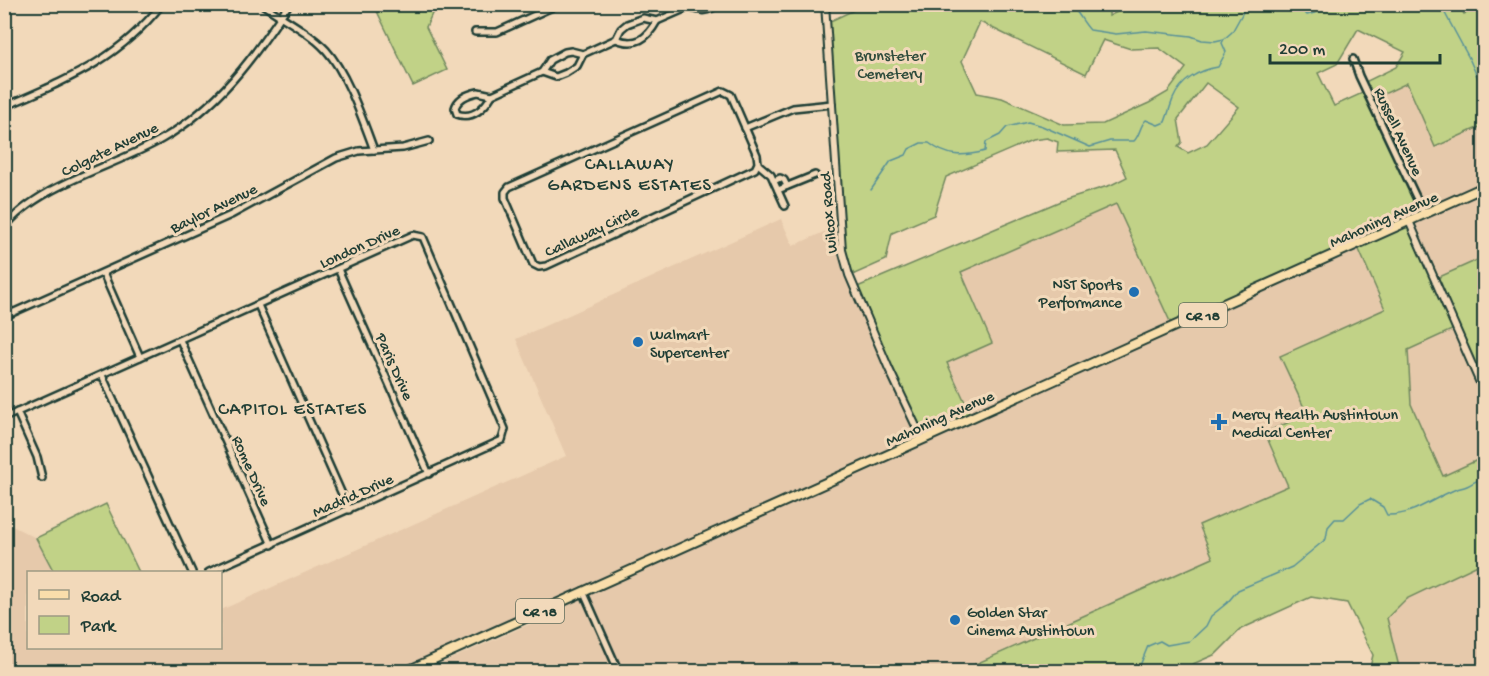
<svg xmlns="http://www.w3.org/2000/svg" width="1489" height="676" font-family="'Gochi Hand',sans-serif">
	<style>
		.built { fill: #e6c9ab }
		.green { fill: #c1d287; stroke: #70885e; stroke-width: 1.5; fill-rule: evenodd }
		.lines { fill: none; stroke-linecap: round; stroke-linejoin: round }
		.stream { stroke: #579099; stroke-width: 1.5 }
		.minor-casing { stroke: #1f3d34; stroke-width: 10 }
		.tertiary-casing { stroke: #1f3d34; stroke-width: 10 }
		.primary-casing { stroke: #1f3d34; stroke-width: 12 }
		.minor { stroke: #f2d9ba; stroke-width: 5 }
		.tertiary { stroke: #f2d9ba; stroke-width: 6 }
		.primary { stroke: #f9deab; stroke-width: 8 }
		.poi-dot { fill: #1f6fb2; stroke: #f2d9ba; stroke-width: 2 }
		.labels { text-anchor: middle; stroke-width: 6; stroke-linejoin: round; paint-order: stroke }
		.shield { fill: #f2d9ba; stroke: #5e6c5c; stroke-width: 1.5 }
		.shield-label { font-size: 15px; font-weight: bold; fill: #1f3d34 }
		.park-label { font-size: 16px; fill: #2f4c3c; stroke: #f2d9ba }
		.street-label { font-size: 16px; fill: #1f3d34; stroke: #f2d9ba }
		.poi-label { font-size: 16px; fill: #1f3d34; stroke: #f2d9ba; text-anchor: start }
		.neighbourhood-label { font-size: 18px; letter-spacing: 1.5px; fill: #1f3d34; stroke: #f2d9ba }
	</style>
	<rect width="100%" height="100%" fill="#f2d9ba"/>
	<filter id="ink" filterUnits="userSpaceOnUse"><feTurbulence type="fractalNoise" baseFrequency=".0167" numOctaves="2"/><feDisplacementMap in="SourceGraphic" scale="12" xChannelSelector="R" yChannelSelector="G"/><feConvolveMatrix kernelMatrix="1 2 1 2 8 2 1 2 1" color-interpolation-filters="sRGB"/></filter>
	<g filter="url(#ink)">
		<g class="built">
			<path d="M1406 83 1436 146 1484 125V257L1435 279 1307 414 1288 486 1199 525 1213 558 960 671H424L530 624 527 617 405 671H5L4 518 8 524 36 538 54 572H28V648H220L221 610 566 456 516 339 781 219 793 246 839 225 842 250 877 341 947 363 950 248 1063 200 1109 186 1173 327 1371 99Z"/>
			<path d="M1456 328 1477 373 1484 370V457L1443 476 1411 404 1408 350Z"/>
			<path d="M1484 562V671H1400L1387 619 1406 599Z"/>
		</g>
		<g class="green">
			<path d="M867 4H1107L1109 6V16C1117 12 1128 6 1137 5 1156 2 1159 14 1181 4H1459L1464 14 1484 5V125L1435 147 1407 83 1371 100 1424 214 1409 221 1435 279 1484 257V370L1476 373 1456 328 1408 350 1411 404 1443 476 1484 457V562L1406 599 1387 618 1400 671H1369L1373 655 1347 603 1311 597 1241 629 1216 654 1177 671H960L1213 558 1199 525 1288 486 1265 433 1307 414 1280 356 1385 309 1357 245 1173 328 1116 204 961 272 992 343 947 363 972 417 922 439 855 288 1063 200 1111 185 1127 177 1115 150 1057 152 1058 142 1047 138 1032 140 946 177 934 215 892 233 886 260 850 276 845 263 826 23ZM980 22 1086 74 1103 40 1131 49 1159 48 1186 68 1168 92 1149 103 1103 124 1064 125 1002 98 977 93 962 61ZM1358 29 1405 52 1396 67 1363 83 1367 91 1334 106 1318 73 1337 64ZM1206 83 1239 107 1207 144 1188 153 1178 147 1182 142 1178 119Z"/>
			<path d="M374 5H436L426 27 447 70 413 86Z"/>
			<path d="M106 504 139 572H54L36 538Z"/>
		</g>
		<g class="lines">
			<g class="stream">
				<path d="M1069 4C1077 9 1083 23 1090 30L1116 34 1146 31 1191 36 1202 40 1215 41 1224 39 1232 32 1242 14 1245 4"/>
				<path d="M1296 4 1307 15 1347 4"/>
				<path d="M1440 4 1469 58 1480 83 1484 87"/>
				<path d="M871 190 891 161 906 155 909 149 921 143H929C947 157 963 157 985 151L986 142 1000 135 1007 127 1028 122 1042 126 1090 147 1110 141H1134C1140 135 1140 125 1146 120L1158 125 1165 122C1168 114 1170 107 1173 99 1181 80 1199 70 1218 67L1226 52 1222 43 1224 39"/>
				<path d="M1132 672 1139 668 1148 646 1160 641 1167 645 1190 641 1206 626 1211 616 1227 603 1238 590 1292 567 1326 539 1328 527 1335 519H1344L1360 504 1370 499 1383 507 1387 515C1412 516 1432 499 1454 490 1458 488 1463 488 1467 486 1474 483 1477 479 1484 479"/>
			</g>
			<g class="minor-casing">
				<g id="minor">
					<path d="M262 4C283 19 308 31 326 50 347 73 363 121 374 150"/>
					<path d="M689 7C701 12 708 12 719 4"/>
					<path d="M475 32H497L559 4"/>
					<path d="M616 39C636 47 647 39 657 21"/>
					<path d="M1353 59 1359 76 1424 214"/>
					<path d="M542 72 556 77 566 73 577 66 583 54 616 39 621 29 627 24 643 18 657 21 689 7 690 4"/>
					<path d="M723 91 731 95 757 155 758 163 755 169 546 266 539 267 533 264 505 198V192L509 187Z"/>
					<path d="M478 92 492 95C485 107 473 120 457 114L455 108C458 98 468 94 478 92Z"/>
					<path d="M492 95 542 72 550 60 565 52 571 51 583 54"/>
					<path d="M4 107C68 79 117 61 162 4"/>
					<path d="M745 128 793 108 832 104"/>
					<path d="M758 164 771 175 785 206"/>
					<path d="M774 181 780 178 784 180 787 186"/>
					<path d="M778 190 815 175"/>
					<path d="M4 228C38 184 114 167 162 139 218 107 254 57 289 4"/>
					<path d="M338 269 429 474"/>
					<path d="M103 273 140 357"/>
					<path d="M4 304 12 313 231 215 336 158 359 151 403 148 429 141"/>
					<path d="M258 305 349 510"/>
					<path d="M180 340 272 545"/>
					<path d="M102 375 192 572"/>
					<path d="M17 412 37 457 42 478"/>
					<path d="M4 418 413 235 423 237 505 429 502 440 209 572"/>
					<path d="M583 591 619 672"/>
				</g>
			</g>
			<g class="tertiary-casing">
				<g id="tertiary">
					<path d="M825 4 842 250 849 275 889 369 922 439"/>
					<path d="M1409 221 1484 392"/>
				</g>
			</g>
			<g class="primary-casing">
				<path id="primary" d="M405 672 1484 187"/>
			</g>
			<use href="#minor" class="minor"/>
			<use href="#tertiary" class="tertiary"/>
			<use href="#primary" class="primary"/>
		</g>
	</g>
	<g class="poi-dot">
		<circle cx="1134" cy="292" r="6"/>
		<circle cx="638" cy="342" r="6"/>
		<path d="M1216 413h6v6h6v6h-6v6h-6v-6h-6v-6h6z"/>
		<circle cx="955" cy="620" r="6"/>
	</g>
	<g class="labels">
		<g class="shield">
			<rect x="1179" y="303" width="48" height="24" rx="4.5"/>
			<rect x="516" y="599" width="48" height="24" rx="4.5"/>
		</g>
		<g class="shield-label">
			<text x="1203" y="320">CR 18</text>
			<text x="540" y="616">CR 18</text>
		</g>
		<g class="park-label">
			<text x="890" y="60">Brunsteter<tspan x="890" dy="18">Cemetery</tspan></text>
		</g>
		<g class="street-label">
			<text transform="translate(1400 131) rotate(65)" y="6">Russell Avenue</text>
			<text transform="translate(109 148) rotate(-26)" y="6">Colgate Avenue</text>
			<text transform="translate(213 207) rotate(-26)" y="6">Baylor Avenue</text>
			<text transform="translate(827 213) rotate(-95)" y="6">Wilcox Road</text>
			<text transform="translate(1383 218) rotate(-24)" y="6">Mahoning Avenue</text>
			<text transform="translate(591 230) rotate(-25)" y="6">Callaway Circle</text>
			<text transform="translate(359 245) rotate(-24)" y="6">London Drive</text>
			<text transform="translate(396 366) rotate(66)" y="6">Paris Drive</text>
			<text transform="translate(939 417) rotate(-24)" y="6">Mahoning Avenue</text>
			<text transform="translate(253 470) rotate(66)" y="6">Rome Drive</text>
			<text transform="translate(352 494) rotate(-24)" y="6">Madrid Drive</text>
		</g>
		<g class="poi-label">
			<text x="1122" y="289" text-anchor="end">NST Sports<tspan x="1122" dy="18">Performance</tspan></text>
			<text x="650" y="339">Walmart<tspan x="650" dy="18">Supercenter</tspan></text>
			<text x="1232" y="419">Mercy Health Austintown<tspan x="1232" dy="18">Medical Center</tspan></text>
			<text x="967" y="617">Golden Star<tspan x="967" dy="18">Cinema Austintown</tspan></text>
		</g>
		<g class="neighbourhood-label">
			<text x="630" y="169">CALLAWAY<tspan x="630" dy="21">GARDENS ESTATES</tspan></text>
			<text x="293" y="414">CAPITOL ESTATES</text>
		</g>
	</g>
	<rect width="1489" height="676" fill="none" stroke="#f2d9ba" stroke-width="24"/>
	<rect x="12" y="12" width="1465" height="652" fill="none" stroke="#1f3d34" stroke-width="2" filter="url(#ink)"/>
	<rect x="27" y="571" width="195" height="78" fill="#f2d9ba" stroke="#9e9b84" stroke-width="1.5"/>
	<rect x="39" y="590" width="30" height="9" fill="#f9deab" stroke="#9e9b84" stroke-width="1.5"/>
	<text x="81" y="601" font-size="18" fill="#1f3d34">Road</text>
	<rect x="39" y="616" width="30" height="18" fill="#c1d287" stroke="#9e9b84" stroke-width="1.5"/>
	<text x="81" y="631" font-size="18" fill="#1f3d34">Park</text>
	<path d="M1270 54v9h170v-9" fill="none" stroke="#1f3d34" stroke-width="3"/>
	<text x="1279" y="54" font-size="18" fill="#1f3d34" stroke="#f2d9ba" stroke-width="4.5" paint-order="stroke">200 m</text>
</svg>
